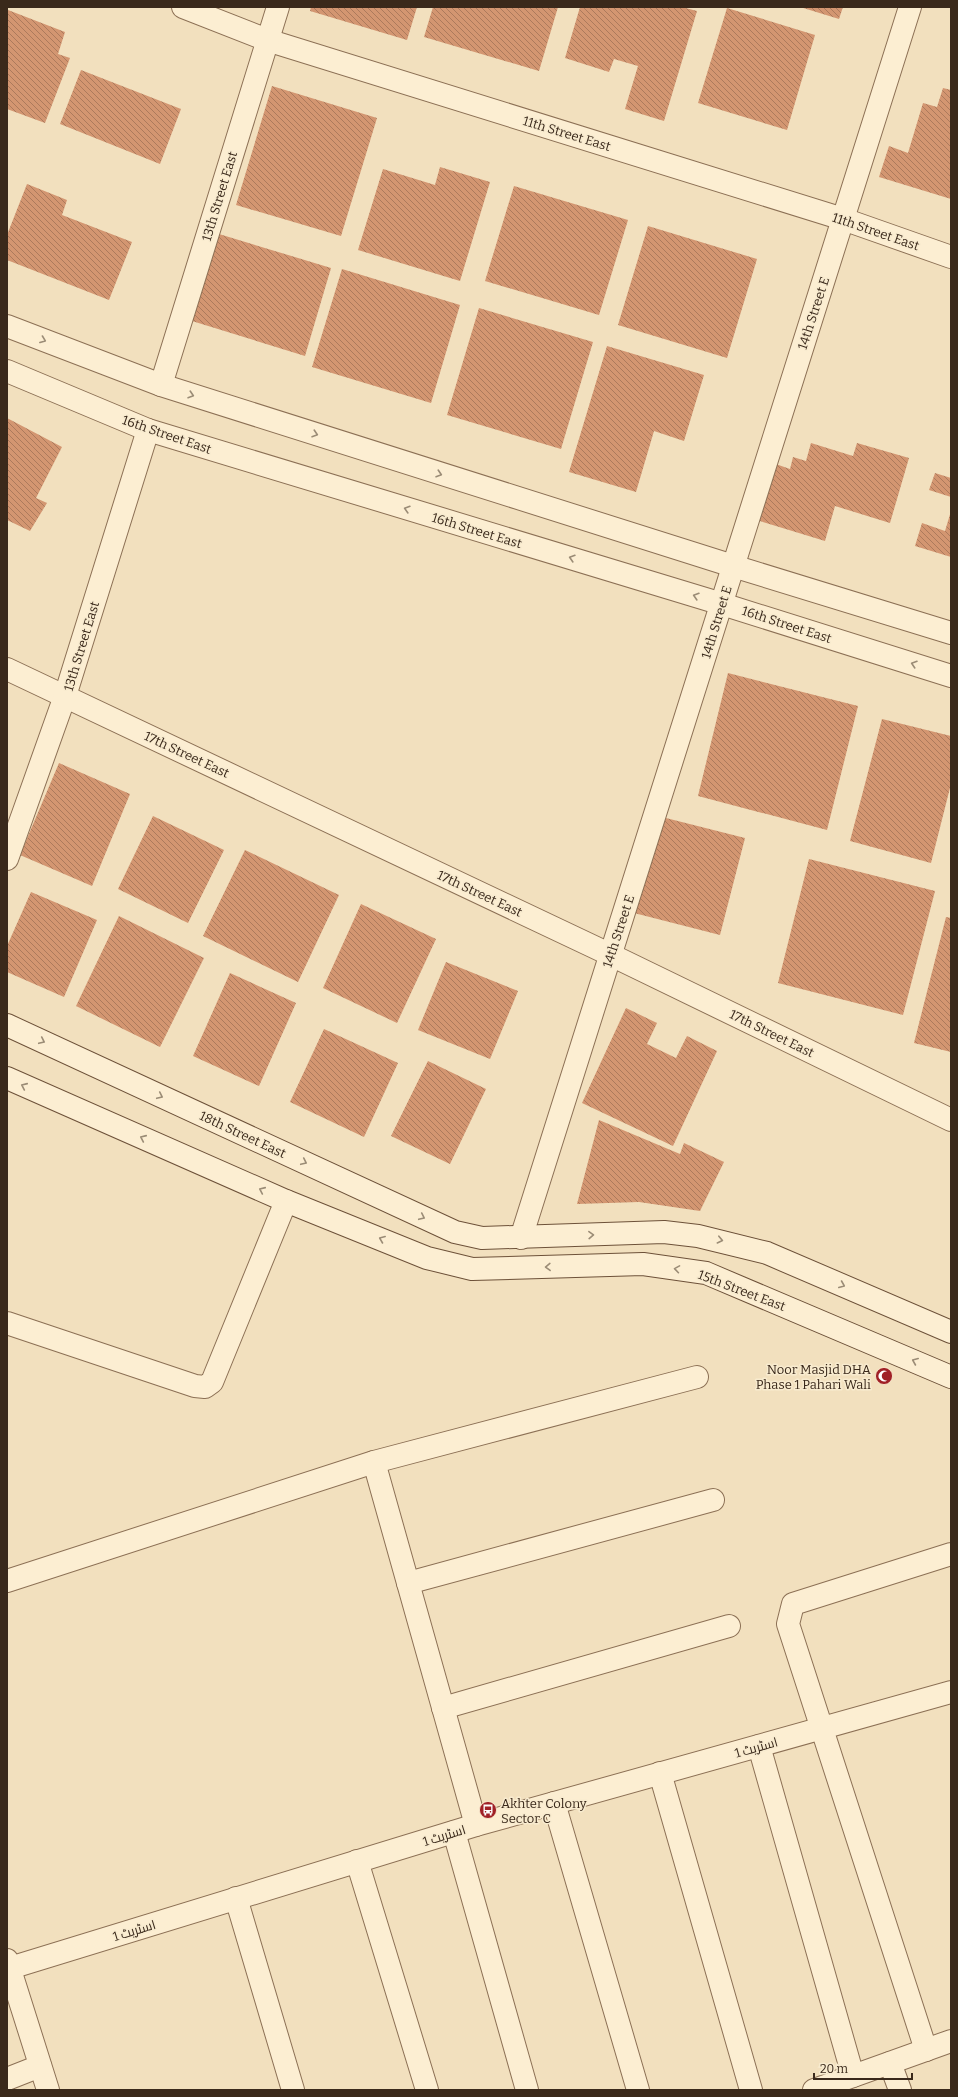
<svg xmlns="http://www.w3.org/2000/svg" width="958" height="2097" font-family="Bitter,Cairo,serif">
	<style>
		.building { fill: url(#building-back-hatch) }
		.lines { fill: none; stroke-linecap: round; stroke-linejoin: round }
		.street-casing { stroke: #8c7055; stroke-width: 24 }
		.secondary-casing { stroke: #6d5139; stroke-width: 24 }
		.street { stroke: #fceed2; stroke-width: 22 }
		.secondary { stroke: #fceed2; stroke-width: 22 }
		.oneway { stroke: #9b8c76 }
		.labels { text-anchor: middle; stroke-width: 3; stroke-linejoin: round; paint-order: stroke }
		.street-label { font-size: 13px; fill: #3a291b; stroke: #f8ebcf }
		.poi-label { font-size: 13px; fill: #3a291b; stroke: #f8ebcf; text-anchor: end }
	</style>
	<defs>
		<pattern id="building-back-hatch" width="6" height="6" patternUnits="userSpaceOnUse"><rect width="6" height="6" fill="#d39671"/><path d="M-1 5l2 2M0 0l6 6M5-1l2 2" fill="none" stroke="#ac7a5c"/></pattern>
	</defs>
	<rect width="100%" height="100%" fill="#f2e0be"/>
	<g class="building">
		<path d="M311 7H417L407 40 310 11Z"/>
		<path d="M433 7H558L539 71 424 37Z"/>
		<path d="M580 7H682L697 11 664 121 625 109 638 66 614 59 609 72 565 58Z"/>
		<path d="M800 7H843L839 19Z"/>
		<path d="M727 8 815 35 787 130 698 103Z"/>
		<path d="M8 10 65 32 58 54 70 58 45 123 7 109Z"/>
		<path d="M81 70 181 109 160 164 60 124Z"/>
		<path d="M272 86 377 118 341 236 236 205Z"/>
		<path d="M943 88 951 90V199L879 177 889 146 908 153 923 103 937 107Z"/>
		<path d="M440 167 490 182 460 281 358 250 383 169 435 185Z"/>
		<path d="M27 184 67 200 62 215 132 242 109 300 7 260V235Z"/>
		<path d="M514 186 628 220 599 315 485 281Z"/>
		<path d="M648 226 757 259 727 358 618 325Z"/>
		<path d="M219 234 331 268 305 356 192 321Z"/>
		<path d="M342 269 460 305 431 403 312 367Z"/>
		<path d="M479 308 593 342 561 449 447 415Z"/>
		<path d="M607 346 704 375 684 441 654 431 636 492 569 472Z"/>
		<path d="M7 418 62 447 36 498 47 503 30 531 7 520Z"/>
		<path d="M811 443 853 456 857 443 909 458 890 523 835 506 825 541 753 519 770 462 790 469 793 457 806 461Z"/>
		<path d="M935 473 951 478V497L929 490Z"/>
		<path d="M951 511V557L915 546 922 523 945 531Z"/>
		<path d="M728 673 858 706 827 830 698 796Z"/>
		<path d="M882 719 951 736V784L931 863 850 841Z"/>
		<path d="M59 763 130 794 92 886 20 855Z"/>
		<path d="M153 816 224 850 188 923 118 889Z"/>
		<path d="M658 816 745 838 720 935 634 913Z"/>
		<path d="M245 850 339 895 298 982 203 936Z"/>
		<path d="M809 859 935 891 903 1015 778 983Z"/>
		<path d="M31 892 97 920 64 997 7 972V946Z"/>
		<path d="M361 904 436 939 397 1023 323 988Z"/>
		<path d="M119 916 204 958 160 1047 76 1006Z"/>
		<path d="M946 917 951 918V1052L914 1043Z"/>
		<path d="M446 962 518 991 490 1059 418 1030Z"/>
		<path d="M230 973 296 1003 259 1086 193 1056Z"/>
		<path d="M626 1008 657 1023 647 1044 676 1058 687 1036 717 1051 673 1146 582 1103Z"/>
		<path d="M324 1029 398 1063 364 1137 290 1102Z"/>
		<path d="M428 1061 486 1089 450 1164 391 1136Z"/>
		<path d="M599 1120 680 1154 684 1143 724 1162 700 1211 639 1202 577 1204Z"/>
	</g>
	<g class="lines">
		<g class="street-casing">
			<g id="street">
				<path d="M183 7 267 40 843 219 951 257"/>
				<path d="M7 326 161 385 733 566 951 633"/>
				<path d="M7 371 148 430 722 604 951 676"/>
				<path d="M161 385 278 7"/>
				<path d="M7 669 611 955 951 1120"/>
				<path d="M7 859 65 696 148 430"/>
				<path d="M521 1238 910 7"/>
				<path d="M7 1323 195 1386 205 1387 212 1382 286 1201"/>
				<path d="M374 1462 476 1825"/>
				<path d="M7 1581 374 1462 697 1377"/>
				<path d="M408 1583 713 1500"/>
				<path d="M443 1708 729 1626"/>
				<path d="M759 1746 853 2076"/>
				<path d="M660 1773 751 2090"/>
				<path d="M554 1803 638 2090"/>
				<path d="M454 1832 527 2090"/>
				<path d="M357 1861 427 2090"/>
				<path d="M236 1898 293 2090"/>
				<path d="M7 1960 48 2090"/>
				<path d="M10 1968 476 1825 951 1692"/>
				<path d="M926 2050 788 1624 793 1604 951 1554"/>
				<path d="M890 2063 900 2090"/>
				<path d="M7 2079 40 2066"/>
				<path d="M814 2090 951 2041"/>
			</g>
		</g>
		<g class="secondary-casing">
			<g id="secondary">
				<path d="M7 1025 455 1232 482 1238 664 1232 698 1236 767 1253 951 1332"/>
				<path d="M7 1078 286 1201 427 1258 472 1269 643 1264 706 1273 951 1377"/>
			</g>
		</g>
		<use href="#street" class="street"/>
		<use href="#secondary" class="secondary"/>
	</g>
	<defs><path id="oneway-chevron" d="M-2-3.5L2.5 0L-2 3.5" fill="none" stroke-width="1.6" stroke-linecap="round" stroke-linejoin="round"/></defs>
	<g class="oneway">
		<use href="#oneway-chevron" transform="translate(43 340) rotate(21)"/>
		<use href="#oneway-chevron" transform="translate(191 395) rotate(18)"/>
		<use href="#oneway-chevron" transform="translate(315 434) rotate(18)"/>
		<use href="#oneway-chevron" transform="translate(439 474) rotate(18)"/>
		<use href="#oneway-chevron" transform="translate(407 509) rotate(-163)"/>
		<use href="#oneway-chevron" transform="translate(572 558) rotate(-163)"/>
		<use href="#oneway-chevron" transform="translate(696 596) rotate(-163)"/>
		<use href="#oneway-chevron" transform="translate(914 664) rotate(-162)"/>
		<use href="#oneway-chevron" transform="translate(42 1041) rotate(25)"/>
		<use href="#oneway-chevron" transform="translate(24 1086) rotate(-156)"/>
		<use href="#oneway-chevron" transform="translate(160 1096) rotate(25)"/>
		<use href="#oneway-chevron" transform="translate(143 1138) rotate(-156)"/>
		<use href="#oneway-chevron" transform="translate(304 1162) rotate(25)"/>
		<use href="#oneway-chevron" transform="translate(262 1190) rotate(-156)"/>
		<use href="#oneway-chevron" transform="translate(422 1217) rotate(25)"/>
		<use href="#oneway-chevron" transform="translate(591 1235) rotate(-2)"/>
		<use href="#oneway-chevron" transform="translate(382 1239) rotate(-158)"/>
		<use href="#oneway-chevron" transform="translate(720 1240) rotate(13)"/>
		<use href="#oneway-chevron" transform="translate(548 1267) rotate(178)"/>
		<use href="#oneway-chevron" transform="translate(677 1269) rotate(-171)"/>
		<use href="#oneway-chevron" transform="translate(842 1285) rotate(23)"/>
		<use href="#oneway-chevron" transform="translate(915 1361) rotate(-157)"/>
	</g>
	<defs>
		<g id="mosque-disc" transform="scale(0.9)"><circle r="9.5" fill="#a02026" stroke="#f8ebcf"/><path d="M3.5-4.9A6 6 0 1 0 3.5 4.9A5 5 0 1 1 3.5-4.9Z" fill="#fff"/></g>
		<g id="bus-disc" transform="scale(0.9)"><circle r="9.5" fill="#a02026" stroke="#f8ebcf"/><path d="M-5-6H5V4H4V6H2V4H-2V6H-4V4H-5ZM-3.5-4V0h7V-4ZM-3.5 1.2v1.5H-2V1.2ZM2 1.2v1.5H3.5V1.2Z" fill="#fff"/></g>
	</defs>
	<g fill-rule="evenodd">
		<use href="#mosque-disc" x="884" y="1376"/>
		<use href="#bus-disc" x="488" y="1810"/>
	</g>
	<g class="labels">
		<g class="street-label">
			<text transform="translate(567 133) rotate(17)" y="5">11th Street East</text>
			<text transform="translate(219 196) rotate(-73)" y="5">13th Street East</text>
			<text transform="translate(876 231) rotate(19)" y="5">11th Street East</text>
			<text transform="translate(813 313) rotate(-72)" y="5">14th Street E</text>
			<text transform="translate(167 434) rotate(19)" y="5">16th Street East</text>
			<text transform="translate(477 530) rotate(17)" y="5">16th Street East</text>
			<text transform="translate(716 622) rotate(-73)" y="5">14th Street E</text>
			<text transform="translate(787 624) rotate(18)" y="5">16th Street East</text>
			<text transform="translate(81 646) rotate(-73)" y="5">13th Street East</text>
			<text transform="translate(187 754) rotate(25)" y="5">17th Street East</text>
			<text transform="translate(480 893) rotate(25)" y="5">17th Street East</text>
			<text transform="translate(618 931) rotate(-72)" y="5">14th Street E</text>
			<text transform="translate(772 1033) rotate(26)" y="5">17th Street East</text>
			<text transform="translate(243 1134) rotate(25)" y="5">18th Street East</text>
			<text transform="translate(742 1290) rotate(21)" y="5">15th Street East</text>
			<text transform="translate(756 1747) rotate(-16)" y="5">اسٹریٹ 1</text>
			<text transform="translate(444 1835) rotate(-17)" y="5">اسٹریٹ 1</text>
			<text transform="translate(134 1930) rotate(-17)" y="5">اسٹریٹ 1</text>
		</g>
		<g class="poi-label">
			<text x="871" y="1374">Noor Masjid DHA<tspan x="871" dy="15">Phase 1 Pahari Wali</tspan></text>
			<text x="501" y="1808" text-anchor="start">Akhter Colony<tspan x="501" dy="15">Sector C</tspan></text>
		</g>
	</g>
	<rect width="958" height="2097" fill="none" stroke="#3a291b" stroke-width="16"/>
	<path d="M814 2073v6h98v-6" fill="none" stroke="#3a291b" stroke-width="2"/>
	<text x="820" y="2073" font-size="12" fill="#3a291b" stroke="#f8ebcf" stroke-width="3" paint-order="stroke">20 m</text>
</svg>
